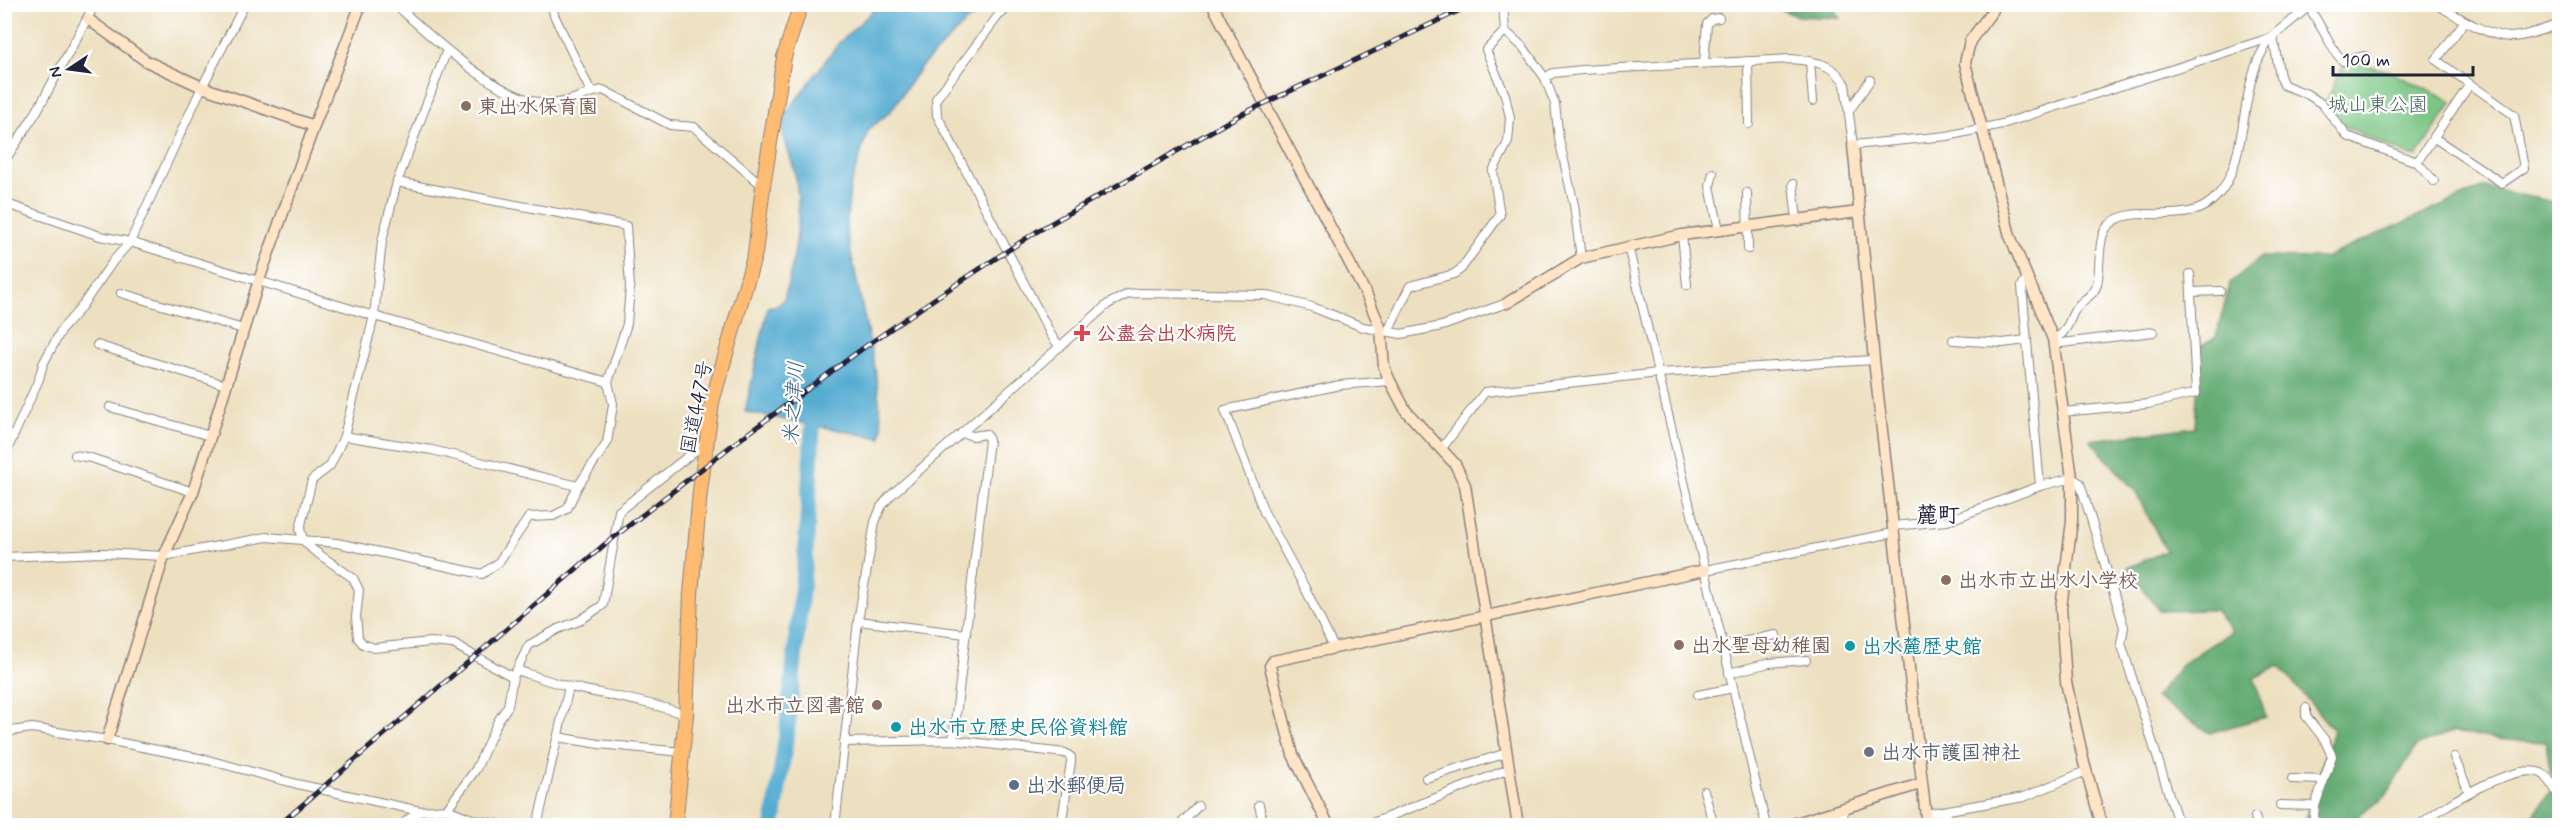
<svg xmlns="http://www.w3.org/2000/svg" width="2564" height="830" font-family="Mynerve,'Klee One',sans-serif">
	<style>
		.green { fill: #7bc685; stroke: #4e7460; stroke-width: 1.5 }
		.forest { fill: #64ab72; stroke: #436656; stroke-width: 1.5 }
		.water { fill: #54acd1; stroke: #3b6786; stroke-width: 1.5 }
		.lines { fill: none; stroke-linecap: round; stroke-linejoin: round }
		.river { stroke: #54acd1; stroke-width: 16 }
		.street-casing { stroke: #88817e; stroke-width: 10 }
		.secondary-casing { stroke: #88817e; stroke-width: 13 }
		.highway-casing { stroke: #88817e; stroke-width: 16 }
		.street { stroke: #fff; stroke-width: 8 }
		.secondary { stroke: #ffe4c6; stroke-width: 10 }
		.highway { stroke: #ffbb71; stroke-width: 14 }
		.rail-casing { stroke: #22223b; stroke-width: 5 }
		.rail { stroke: #fff; stroke-width: 3; stroke-dasharray: 9; stroke-linecap: butt }
		.education-dot { fill: #8d6e63; stroke: #fff; stroke-width: 2 }
		.health-dot { fill: #e0444e; stroke: #fff; stroke-width: 2 }
		.culture-dot { fill: #0f9aa8; stroke: #fff; stroke-width: 2 }
		.worship-dot { fill: #6b7280; stroke: #fff; stroke-width: 2 }
		.service-dot { fill: #5c6f8a; stroke: #fff; stroke-width: 2 }
		.labels { text-anchor: middle; stroke-width: 4.5; stroke-linejoin: round; paint-order: stroke }
		.park-label { font-size: 20px; fill: #466459; stroke: #fff }
		.education-label { font-size: 20px; font-weight: bold; fill: #785e54; stroke: #fff; text-anchor: start }
		.health-label { font-size: 20px; font-weight: bold; fill: #be3a42; stroke: #fff; text-anchor: start }
		.street-label { font-size: 20px; fill: #22223b; stroke: #fff }
		.culture-label { font-size: 20px; font-weight: bold; fill: #0d838f; stroke: #fff; text-anchor: start }
		.worship-label { font-size: 20px; font-weight: bold; fill: #5b616d; stroke: #fff; text-anchor: start }
		.service-label { font-size: 20px; font-weight: bold; fill: #4e5e75; stroke: #fff; text-anchor: start }
		.water-label { font-size: 21px; font-style: italic; fill: #38607e; stroke: #fff }
		.quarter-label { font-size: 22px; font-weight: bold; fill: #22223b; stroke: #fff }
	</style>
	<rect width="100%" height="100%" fill="#fff"/>
	<filter id="ink" filterUnits="userSpaceOnUse"><feTurbulence type="fractalNoise" baseFrequency=".0167" numOctaves="2"/><feDisplacementMap in="SourceGraphic" scale="12" xChannelSelector="R" yChannelSelector="G"/><feConvolveMatrix kernelMatrix="1 2 1 2 8 2 1 2 1" color-interpolation-filters="sRGB"/></filter>
	<filter id="wash" filterUnits="userSpaceOnUse"><feTurbulence type="fractalNoise" baseFrequency=".008" numOctaves="4" result="noise"/><feDisplacementMap in="SourceGraphic" scale="24" xChannelSelector="R" yChannelSelector="G"/><feGaussianBlur stdDeviation="1.35" result="paint"/><feColorMatrix in="noise" values="0 0 0 0 0 0 0 0 0 0 0 0 0 0 0 0 0 1.4 0 .05"/><feComposite in="paint" operator="in"/></filter>
	<g filter="url(#wash)">
		<rect width="100%" height="100%" fill="#ede0c0"/>
		<path class="green" d="M2355 62 2391 72 2452 102 2417 156H2409L2346 127 2326 102 2343 66Z"/>
		<g class="forest">
			<path d="M1768 5H1831L1840 18 1797 16Z"/>
			<path d="M2484 187 2559 203V825H2514L2533 816 2553 788 2546 742 2505 740 2452 732 2416 746 2386 796 2355 819 2320 825H2304L2333 730 2279 666 2254 678 2266 717 2209 733 2155 697 2183 663 2232 631 2215 610 2160 611 2127 568 2166 551 2135 491 2090 440 2195 427 2200 347 2216 337 2230 283 2261 257 2324 258Z"/>
		</g>
		<path class="water" d="M879 5H990L965 23 920 68 890 112 868 130 850 188 846 229 875 368 882 425 881 438 745 412 768 307 779 305 784 299C795 257 803 217 795 174 792 157 780 136 782 119L838 44Z"/>
		<g class="lines">
			<path class="river" d="M773 826 788 723 806 547 814 402"/>
		</g>
	</g>
	<g filter="url(#ink)">
		<g class="lines">
			<g class="street-casing">
				<g id="street">
					<path d="M395 4C430 36 509 111 558 103 573 101 588 92 603 90L670 125 694 127 763 186"/>
					<path d="M552 4 554 15 591 92"/>
					<path d="M1013 4 998 16 936 99 937 115 1051 335 1060 347"/>
					<path d="M1503 4 1505 31 1523 47 1545 78 1555 104 1559 139 1574 205 1581 258"/>
					<path d="M2436 4C2455 15 2487 36 2509 37 2526 37 2543 29 2560 24"/>
					<path d="M2309 7 2336 53 2343 61 2365 56"/>
					<path d="M2465 21 2436 60 2470 84"/>
					<path d="M447 50 397 182 382 241 374 316 344 436 330 466 312 480 300 529 303 540 313 550 353 578 359 590 356 617 358 638 363 644 374 648 430 642 453 644 513 677"/>
					<path d="M1748 61 1749 124"/>
					<path d="M1810 61 1813 101"/>
					<path d="M1704 63 1707 24 1712 19 1719 18"/>
					<path d="M1545 78 1553 73 1582 70 1791 59C1813 61 1834 63 1845 84L1853 145 1947 136 2002 124 2273 37 2280 76 2284 85 2307 94 2322 104 2347 136 2417 162 2470 84 2514 115 2524 168 2502 183 2433 137"/>
					<path d="M1849 111 1870 80"/>
					<path d="M4 162 37 111 95 4"/>
					<path d="M2417 162 2434 181"/>
					<path d="M1713 173 1710 186 1719 230"/>
					<path d="M1793 184 1797 220"/>
					<path d="M1747 193 1748 249"/>
					<path d="M4 203 100 236 130 242 374 316 608 382"/>
					<path d="M1682 235 1687 285"/>
					<path d="M1628 246 1766 826"/>
					<path d="M2027 277 2022 286 2040 486"/>
					<path d="M2191 292 2220 291"/>
					<path d="M121 293 243 329"/>
					<path d="M1388 331 1410 286 1454 274 1461 269 1500 215 1493 171 1508 142 1510 118 1505 95 1486 50 1505 31"/>
					<path d="M2053 339C2057 337 2062 335 2064 331 2070 324 2071 314 2077 307 2084 298 2095 295 2097 284 2101 269 2097 236 2108 226 2133 199 2186 232 2218 195 2248 161 2239 94 2262 52 2273 32 2295 20 2311 4"/>
					<path d="M1953 340 2003 343 2026 340"/>
					<path d="M2054 344 2153 332"/>
					<path d="M97 345 226 385"/>
					<path d="M110 407 210 436"/>
					<path d="M2062 412 2148 404 2196 393 2190 274"/>
					<path d="M344 436 432 450 578 486"/>
					<path d="M1442 448 1485 392 1659 373 1874 360"/>
					<path d="M75 455 91 458 193 492"/>
					<path d="M4 457 39 379 43 364 62 329 79 310 114 260 130 242 202 87 245 4"/>
					<path d="M1893 526 1947 521 2040 486 2072 478 2080 483 2124 627 2121 643 2179 826"/>
					<path d="M4 557 101 553 164 556 267 537 337 543 482 574 498 563 529 517 553 516 567 509 578 486 607 443 613 404 608 382 627 324 630 287 626 226 397 182"/>
					<path d="M1705 570 1893 533"/>
					<path d="M858 621 966 634"/>
					<path d="M1723 646 1776 635"/>
					<path d="M1334 648 1306 590 1264 512 1225 410 1340 385 1390 381"/>
					<path d="M517 670C535 676 553 683 571 687 610 696 648 701 686 715"/>
					<path d="M1729 673 1769 663 1806 660"/>
					<path d="M1698 695 1733 688"/>
					<path d="M2306 708V716L2324 739 2332 756 2315 806 2313 826"/>
					<path d="M4 732 32 728 107 740 208 760 297 784 420 811 447 809 476 769 498 721 508 706 513 677 529 645 558 629 579 621 603 605 619 511 706 442"/>
					<path d="M558 737 599 744 682 752"/>
					<path d="M953 740 989 440 986 434 973 436 962 433"/>
					<path d="M844 742 953 740 1065 753 1071 757V762L1061 826"/>
					<path d="M2454 757 2469 792"/>
					<path d="M1426 778 1507 753"/>
					<path d="M2292 779 2324 780"/>
					<path d="M1704 791 1714 826"/>
					<path d="M1259 805 1264 826"/>
					<path d="M2280 805 2315 806"/>
					<path d="M1842 808 1845 826"/>
					<path d="M447 809 474 820 510 826"/>
					<path d="M1946 811 1949 826"/>
					<path d="M1925 814 2024 797 2086 771"/>
					<path d="M2255 817 2258 826"/>
					<path d="M406 826V821L420 811"/>
					<path d="M537 826 569 687"/>
					<path d="M835 826 858 621 875 522 881 507 890 496 1108 304 1128 294 1140 293 1265 295 1312 307 1363 327 1401 334 1442 326 1507 303"/>
					<path d="M1179 826 1198 806"/>
					<path d="M1365 826 1509 769"/>
					<path d="M2419 826C2439 807 2514 762 2541 773 2550 777 2555 790 2560 799"/>
				</g>
			</g>
			<g class="secondary-casing">
				<g id="secondary">
					<path d="M1212 4 1367 296 1381 329 1384 367 1390 381 1406 411 1455 464 1465 485 1518 826"/>
					<path d="M1994 4 1993 10 1970 41 1965 63 2010 236 2053 339 2072 478V521L2061 608 2066 682 2084 763 2102 826"/>
					<path d="M88 19 146 61 202 87 314 126"/>
					<path d="M1853 145 1874 360 1927 826"/>
					<path d="M1507 303 1581 258 1682 235 1858 212"/>
					<path d="M107 740 164 556 193 492 259 280 314 126 361 4"/>
					<path d="M1329 826 1293 755 1270 666 1273 661 1705 570"/>
					<path d="M1787 826 1920 784"/>
				</g>
			</g>
			<g class="highway-casing">
				<path id="highway" d="M675 826 686 715 691 594 700 491 712 402 755 253 763 186 784 57 801 4"/>
			</g>
			<use href="#street" class="street"/>
			<use href="#secondary" class="secondary"/>
			<use href="#highway" class="highway"/>
			<g class="rail-casing">
				<path id="rail" d="M278 826 604 545 731 446 866 346 937 297 1036 232 1238 116 1473 4"/>
			</g>
			<use href="#rail" class="rail"/>
		</g>
	</g>
	<g class="education-dot">
		<circle cx="466" cy="106" r="6"/>
		<circle cx="1946" cy="580" r="6"/>
		<circle cx="1679" cy="645" r="6"/>
		<circle cx="877" cy="705" r="6"/>
	</g>
	<path class="health-dot" d="M1079 324h6v6h6v6h-6v6h-6v-6h-6v-6h6z"/>
	<g class="culture-dot">
		<circle cx="1850" cy="646" r="6"/>
		<circle cx="896" cy="727" r="6"/>
	</g>
	<circle class="worship-dot" cx="1869" cy="752" r="6"/>
	<circle class="service-dot" cx="1014" cy="785" r="6"/>
	<g class="labels">
		<g class="park-label">
			<text x="2378" y="111">城山東公園</text>
		</g>
		<g class="education-label">
			<text x="478" y="113">東出水保育園</text>
			<text x="1958" y="587">出水市立出水小学校</text>
			<text x="1691" y="652">出水聖母幼稚園</text>
			<text x="865" y="712" text-anchor="end">出水市立図書館</text>
		</g>
		<g class="health-label">
			<text x="1096" y="340">公盡会出水病院</text>
		</g>
		<g class="street-label">
			<text transform="translate(696 407) rotate(-79)" y="7">国道447号</text>
		</g>
		<g class="culture-label">
			<text x="1862" y="653">出水麓歴史館</text>
			<text x="908" y="734">出水市立歴史民俗資料館</text>
		</g>
		<g class="worship-label">
			<text x="1881" y="759">出水市護国神社</text>
		</g>
		<g class="service-label">
			<text x="1026" y="792">出水郵便局</text>
		</g>
		<g class="water-label">
			<text transform="translate(793 403) rotate(-86)" y="7">米之津川</text>
		</g>
		<g class="quarter-label">
			<text x="1938" y="522">麓町</text>
		</g>
	</g>
	<rect width="2564" height="830" fill="none" stroke="#fff" stroke-width="24"/>
	<g transform="translate(69 69) rotate(257)" stroke="#ffffff" stroke-width="4.5" paint-order="stroke">
	<path d="M0-4.5L10 22L0 15L-10 22Z" fill="#22223b"/>
	<text y="-9" font-size="16" font-weight="bold" text-anchor="middle" fill="#22223b">N</text>
	</g>
	<path d="M2333 66v9h140v-9" fill="none" stroke="#22223b" stroke-width="3"/>
	<text x="2342" y="66" font-size="18" fill="#22223b" stroke="#ffffff" stroke-width="4.5" paint-order="stroke">100 m</text>
</svg>
